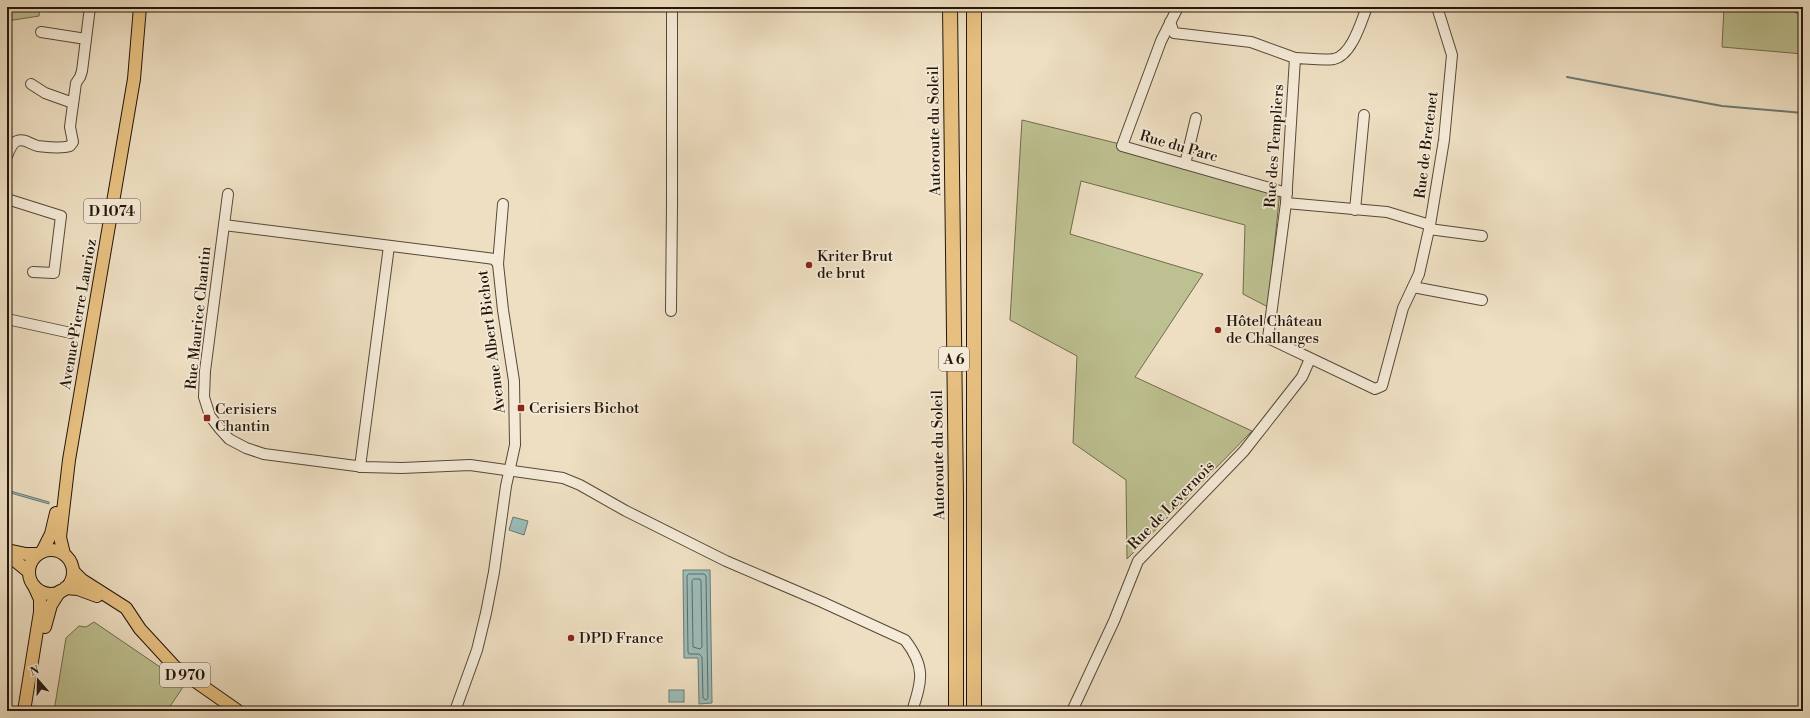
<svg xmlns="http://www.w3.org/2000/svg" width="1810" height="718" font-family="'Libre Bodoni',serif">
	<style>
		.green { fill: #bdc090; stroke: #706b4d }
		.water { fill: #9bbcb9; stroke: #6b7a73 }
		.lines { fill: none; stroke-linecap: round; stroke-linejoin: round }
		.shore { stroke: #606962; stroke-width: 1 }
		.stream { stroke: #6b7a73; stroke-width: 2 }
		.minor-casing { stroke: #564838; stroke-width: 12 }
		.major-casing { stroke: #24160a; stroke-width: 14 }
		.highway-casing { stroke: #24160a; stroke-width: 16 }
		.minor { stroke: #f4ead7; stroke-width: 10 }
		.major { stroke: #e7c081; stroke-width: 12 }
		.highway { stroke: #e7c081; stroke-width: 14 }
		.poi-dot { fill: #8f2418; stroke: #f4ead7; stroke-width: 1.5 }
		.labels { text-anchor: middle; stroke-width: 3.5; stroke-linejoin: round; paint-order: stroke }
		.shield { fill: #f4ead7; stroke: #625648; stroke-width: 1 }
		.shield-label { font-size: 14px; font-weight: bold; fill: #24160a }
		.street-label { font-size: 15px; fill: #24160a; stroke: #f4ead7 }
		.poi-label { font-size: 15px; fill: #24160a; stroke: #f4ead7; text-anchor: start }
	</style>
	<rect width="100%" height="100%" fill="#eedfc2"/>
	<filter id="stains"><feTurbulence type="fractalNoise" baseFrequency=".005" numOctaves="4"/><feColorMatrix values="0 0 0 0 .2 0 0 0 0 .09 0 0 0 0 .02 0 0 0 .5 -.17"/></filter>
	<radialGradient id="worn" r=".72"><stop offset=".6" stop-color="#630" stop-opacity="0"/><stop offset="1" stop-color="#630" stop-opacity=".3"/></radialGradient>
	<g class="green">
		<path d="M7 7H40L39 16 7 21Z"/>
		<path d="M1724 7H1785L1803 14V54L1722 47Z"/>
		<path d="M1022 120 1120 144 1280 191 1268 307 1243 294 1245 225 1081 181 1070 234 1203 274 1135 377 1252 431 1127 559 1126 480 1073 443 1077 356 1010 320Z"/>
		<path d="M94 622 185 684 167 711H54L66 638 79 626 86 627Z"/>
	</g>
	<g class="water">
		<path d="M7 490 49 502V504L7 492Z"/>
		<path d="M513 517 528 521 524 535 509 530Z"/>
		<path d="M683 570H710L712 703 699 704 698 658H684Z"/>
		<rect x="669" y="690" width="15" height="12"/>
	</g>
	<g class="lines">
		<g class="shore">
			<path d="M689 574H704L706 576 708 698 706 700 703 698 702 657 699 654H689L688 652 687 576Z"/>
			<path d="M694 579H700L701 581 702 647 700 649 693 647 692 581Z"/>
		</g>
		<path class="stream" d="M1567 77 1722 106 1803 113"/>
		<g class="minor-casing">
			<g id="minor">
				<path d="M1178 7 1161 41 1122 146 1287 193"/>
				<path d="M1367 7C1361 22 1352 55 1334 59 1322 61 1307 58 1295 58L1286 203 1268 338 1375 389 1382 386 1403 308 1419 274 1430 225 1444 140 1452 55 1437 7"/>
				<path d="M1797 7 1803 9"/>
				<path d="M1170 22 1174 33 1251 42 1295 58"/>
				<path d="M41 32 86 39"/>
				<path d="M31 84 45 93 73 103"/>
				<path d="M7 156C9 151 12 143 17 141 25 138 31 145 38 146 48 147 60 149 70 146L73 142 70 127 71 119 76 83 80 77 82 71 90 7"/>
				<path d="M1185 164 1196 118"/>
				<path d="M228 194 205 371 204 397 210 416 220 429 229 439 246 448 264 454 364 467 402 468 470 465 563 478 580 485 626 511 726 561 822 602 905 640C926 667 922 681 912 711"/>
				<path d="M7 199 61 216 54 273 33 272"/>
				<path d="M1286 203 1387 212 1430 225"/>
				<path d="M1355 210 1364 115"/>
				<path d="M224 225 487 258 494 259 498 264 503 310 514 381 515 445 506 486 494 572 486 613 477 650 455 711"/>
				<path d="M1429 229 1482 236"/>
				<path d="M498 264 503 204"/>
				<path d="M1413 287 1482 300"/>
				<path d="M671 311 672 204V7"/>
				<path d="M7 319 71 333"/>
				<path d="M360 467 389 246"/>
				<path d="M1072 711 1114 621 1138 561 1244 451 1302 377 1310 359"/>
			</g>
		</g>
		<g class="major-casing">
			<g id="major">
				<path d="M7 550 26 554H38"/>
				<circle cx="51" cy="572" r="22"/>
				<path d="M42 552 51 534 56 513"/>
				<path d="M7 554 29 572"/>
				<path d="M64 554 60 537 69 460 134 79 140 7"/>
				<path d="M73 571 82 580 126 608 140 629 175 667 238 711"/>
				<path d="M65 588 78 589 97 596"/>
				<path d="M45 627 51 605 60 591"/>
				<path d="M24 711 40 612V599L34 586"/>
			</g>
		</g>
		<g class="highway-casing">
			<g id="highway">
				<path d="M950 7 956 497V711"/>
				<path d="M974 7V711"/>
			</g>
		</g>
		<use href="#minor" class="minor"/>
		<use href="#major" class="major"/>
		<use href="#highway" class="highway"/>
	</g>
	<g class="poi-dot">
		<circle cx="809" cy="265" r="4"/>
		<circle cx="1218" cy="330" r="4"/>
		<rect x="517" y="404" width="8" height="8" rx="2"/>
		<rect x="203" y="414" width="8" height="8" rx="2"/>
		<circle cx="571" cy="638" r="4"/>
	</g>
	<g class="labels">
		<g class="shield">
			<rect x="84" y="199" width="56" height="24" rx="3"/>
			<rect x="939" y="347" width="30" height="24" rx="3"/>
			<rect x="160" y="663" width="50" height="24" rx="3"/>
		</g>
		<g class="shield-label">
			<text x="112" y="216">D 1074</text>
			<text x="954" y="364">A 6</text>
			<text x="185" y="680">D 970</text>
		</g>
		<g class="street-label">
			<text transform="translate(934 131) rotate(-91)" y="5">Autoroute du Soleil</text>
			<text transform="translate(1426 145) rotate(-83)" y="5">Rue de Bretenet</text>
			<text transform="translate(1179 146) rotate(16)" y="5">Rue du Parc</text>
			<text transform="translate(1274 146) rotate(-86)" y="5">Rue des Templiers</text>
			<text transform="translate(78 314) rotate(-80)" y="5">Avenue Pierre Laurioz</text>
			<text transform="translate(198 318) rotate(-84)" y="5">Rue Maurice Chantin</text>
			<text transform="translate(491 342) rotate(-97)" y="5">Avenue Albert Bichot</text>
			<text transform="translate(938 455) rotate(-91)" y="5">Autoroute du Soleil</text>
			<text transform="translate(1171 505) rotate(-46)" y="5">Rue de Levernois</text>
		</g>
		<g class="poi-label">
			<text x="817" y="261">Kriter Brut<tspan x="817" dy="17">de brut</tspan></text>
			<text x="1226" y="326">Hôtel Château<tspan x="1226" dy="17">de Challanges</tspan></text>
			<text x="529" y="413">Cerisiers Bichot</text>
			<text x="215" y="414">Cerisiers<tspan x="215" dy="17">Chantin</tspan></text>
			<text x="579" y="643">DPD France</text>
		</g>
	</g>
	<rect width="1810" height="718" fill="none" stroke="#eedfc2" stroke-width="24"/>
	<rect x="8" y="8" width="1794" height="702" fill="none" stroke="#24160a" stroke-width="2"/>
	<rect x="12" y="12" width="1786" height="694" fill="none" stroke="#24160a"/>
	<g transform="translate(38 680) rotate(340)" stroke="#f4ead7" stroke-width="3" paint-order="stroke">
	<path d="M0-3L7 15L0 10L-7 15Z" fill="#24160a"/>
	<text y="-6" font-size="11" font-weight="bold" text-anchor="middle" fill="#24160a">N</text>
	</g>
	<rect width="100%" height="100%" filter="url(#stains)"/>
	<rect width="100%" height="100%" fill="url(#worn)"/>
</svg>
